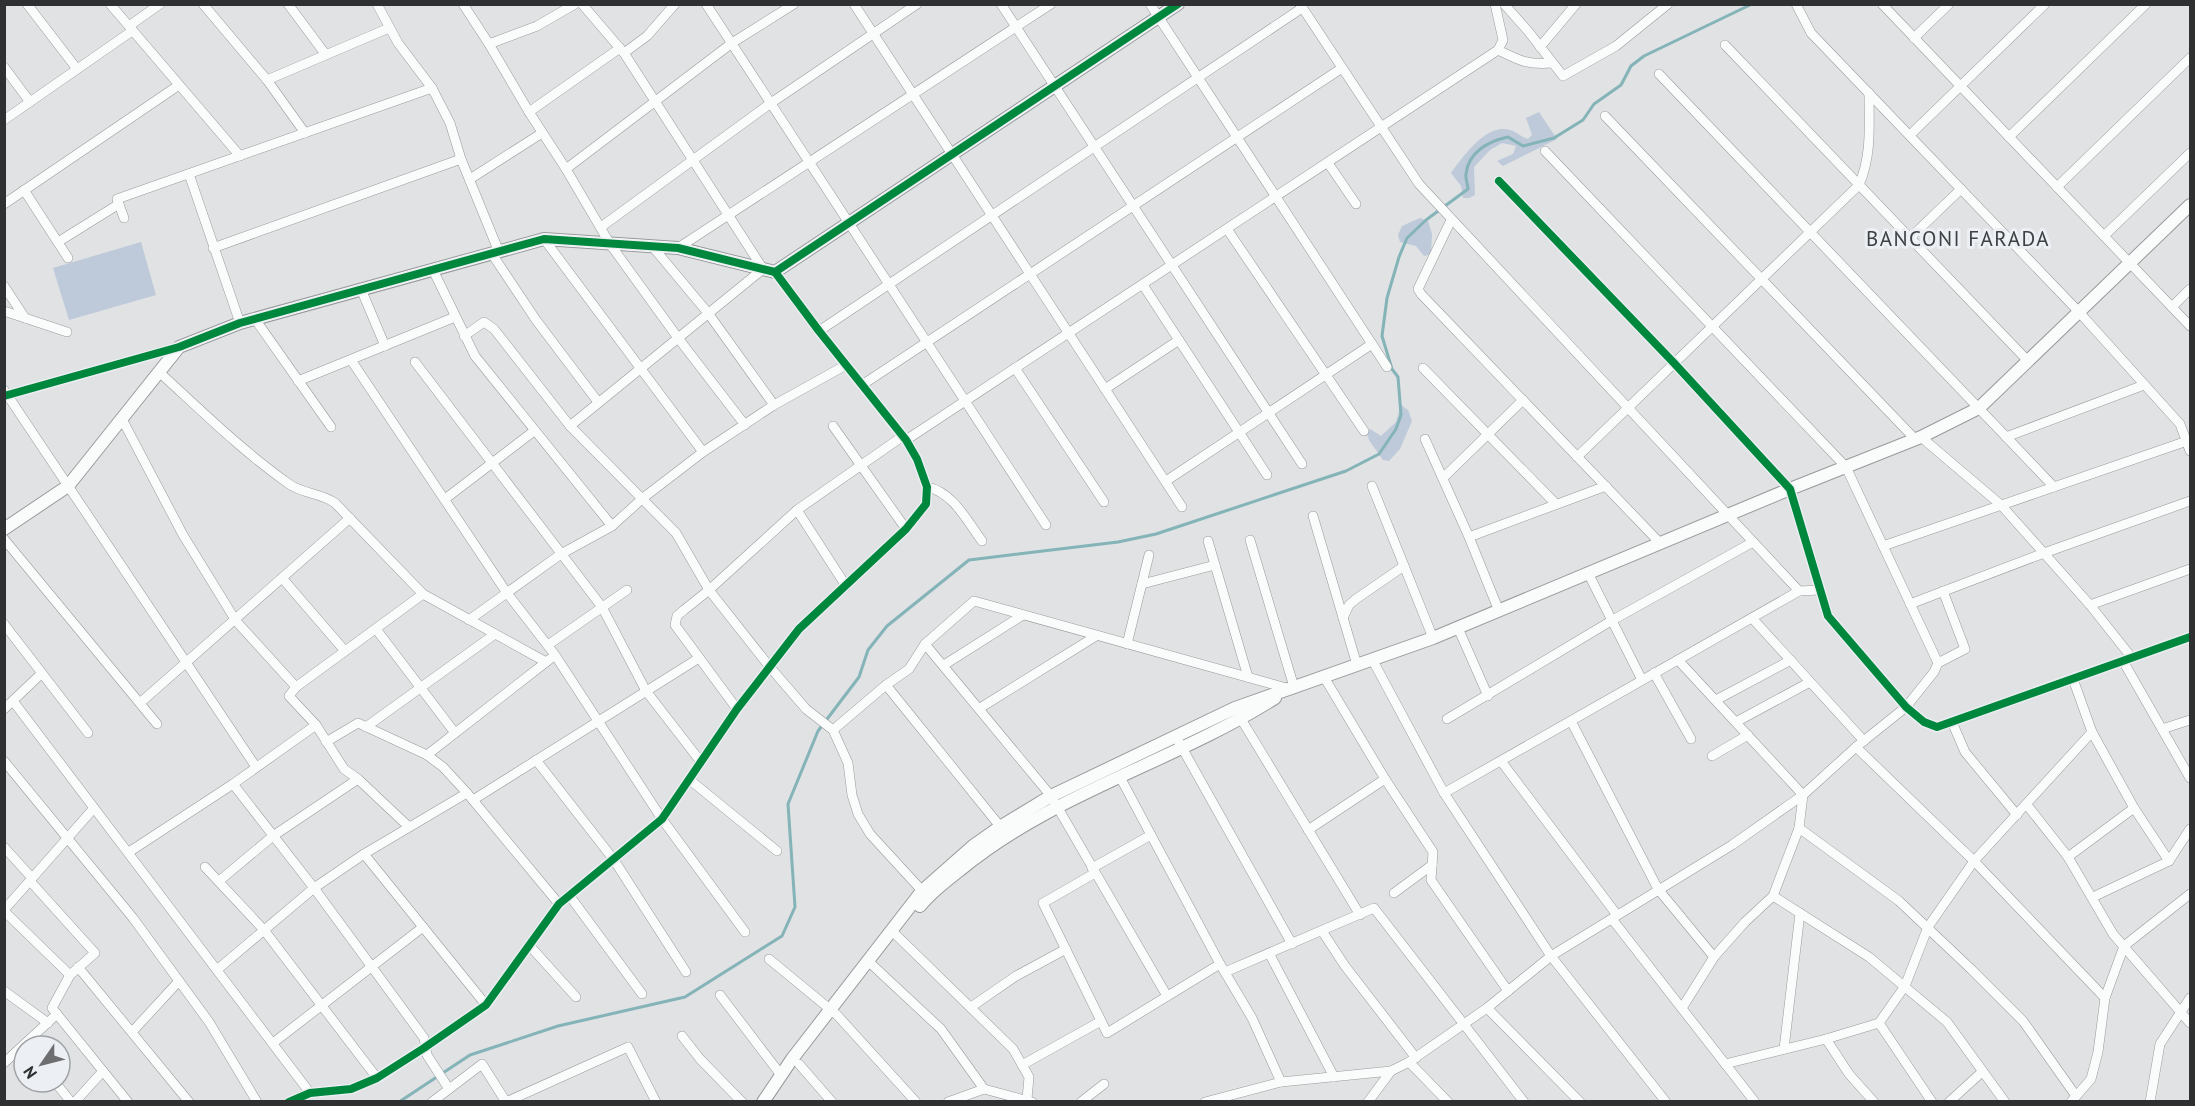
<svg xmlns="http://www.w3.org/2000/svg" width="2195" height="1106" font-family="'PT Sans',sans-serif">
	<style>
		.green { fill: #becad9 }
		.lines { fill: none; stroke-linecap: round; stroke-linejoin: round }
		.stream { stroke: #84b3b8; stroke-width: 3 }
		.street-casing { stroke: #989a9b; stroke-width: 10 }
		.secondary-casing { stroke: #989a9b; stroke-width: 14 }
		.street { stroke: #fafbfb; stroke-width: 9 }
		.secondary { stroke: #fafbfb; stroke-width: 12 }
		.cycleway-casing { stroke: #eceff3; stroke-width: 11 }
		.cycleway { stroke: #00873e; stroke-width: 8 }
		.labels { text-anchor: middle; stroke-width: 6; stroke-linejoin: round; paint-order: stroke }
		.quarter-label { font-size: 21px; letter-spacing: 1.5px; fill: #3e4043; stroke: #eceff3 }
	</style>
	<rect width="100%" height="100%" fill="#e0e2e4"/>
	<g class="green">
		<path d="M1539 112 1557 139 1503 166 1497 161 1513 154 1516 146 1502 143 1490 150 1474 167 1475 195 1469 198H1463L1461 186 1451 173C1463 157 1486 123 1510 130 1517 132 1521 137 1528 139L1532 135 1526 118Z"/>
		<path d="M1420 218 1428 221 1432 234 1431 254 1424 256 1416 246 1400 242 1398 235 1402 226Z"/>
		<path d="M141 242 156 295 69 320 53 268Z"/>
		<path d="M1401 405 1408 410 1412 421 1400 449 1389 461 1383 460 1369 440 1367 434 1370 429 1381 436 1396 422Z"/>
	</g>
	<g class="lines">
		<path class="stream" d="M399 1102 470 1055 558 1026 685 997 782 936 795 907 788 804 818 731 859 677 868 650 887 626 969 560 1118 542 1156 534 1346 471 1379 454 1396 429 1401 415 1398 377 1392 369 1382 336 1387 298 1399 257 1407 238 1426 220 1468 189C1468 185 1465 178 1466 174 1468 152 1489 141 1508 137L1523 146 1554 138 1583 120 1594 104 1621 85 1631 66 1644 56 1752 4"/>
		<g class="street-casing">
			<g id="street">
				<path d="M27 4 77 69"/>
				<path d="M110 4 240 156"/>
				<path d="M203 4 267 80 305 133"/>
				<path d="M288 4 326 55"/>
				<path d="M377 4 398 43 432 88 450 123 461 159 499 252"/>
				<path d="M463 4 489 44 529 112 566 169 610 244 678 338 745 425"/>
				<path d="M706 4 1046 525"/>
				<path d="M854 4 1182 507"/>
				<path d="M1001 4 1302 464"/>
				<path d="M1150 4 1387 367"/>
				<path d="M1300 4 1419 184 1799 591"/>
				<path d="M1504 4 1528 31 1563 76 1616 46 1668 4"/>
				<path d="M1796 4 1811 33 2079 312 2180 424 2190 451"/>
				<path d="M1882 4 2190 326"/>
				<path d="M129 26 160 4"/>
				<path d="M1914 38 1949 4"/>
				<path d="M489 44 537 26 575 4"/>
				<path d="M1725 45 2028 361"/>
				<path d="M1540 47 1576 4"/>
				<path d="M1498 50C1520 61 1528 65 1552 63"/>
				<path d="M624 53 647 36 675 4"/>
				<path d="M4 67 30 102"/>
				<path d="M1659 74 2054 487"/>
				<path d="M267 80 389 28"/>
				<path d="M529 112 620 48"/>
				<path d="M1605 116 1915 439"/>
				<path d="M4 120 132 31"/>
				<path d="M1910 135 2045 4"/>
				<path d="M2009 137 2146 4"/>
				<path d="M1545 151 1846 467 1938 663"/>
				<path d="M1328 163 1356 204"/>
				<path d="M566 169 732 43 794 4"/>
				<path d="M189 174 240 323"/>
				<path d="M470 179 542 133"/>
				<path d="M1499 181 1674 363 1790 489 1828 616 1906 707 1924 722 1937 727 2190 637"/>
				<path d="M2057 187 2190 58"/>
				<path d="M24 190 68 258"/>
				<path d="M4 204 179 85"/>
				<path d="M124 218 117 199 432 88"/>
				<path d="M1451 220 1418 289 1421 294 1660 543"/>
				<path d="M601 227 771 103 917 4"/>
				<path d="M1227 229 1364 431"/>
				<path d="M2104 236 2190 153"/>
				<path d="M1910 238 1961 189"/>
				<path d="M544 239 703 452"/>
				<path d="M58 242 119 204"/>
				<path d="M652 246 708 313 774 405"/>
				<path d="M213 248 461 159"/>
				<path d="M678 248 1051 4"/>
				<path d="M492 254 536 320 598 402"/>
				<path d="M433 270 475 356 612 526"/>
				<path d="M1143 285 1267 475"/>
				<path d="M4 286 25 318"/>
				<path d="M361 289 385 346"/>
				<path d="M2172 307 2190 289"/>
				<path d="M4 311 67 332"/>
				<path d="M255 319 331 427"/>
				<path d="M819 331 1302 8"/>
				<path d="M464 336 484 322 494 329 570 426 676 533 709 590 769 666 806 709 833 730"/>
				<path d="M351 360 507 593 555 655 662 819 745 932"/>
				<path d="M415 362 602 607 646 691 701 762"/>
				<path d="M1015 368 1104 502"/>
				<path d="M1423 368 1556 504"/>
				<path d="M159 372C201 410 242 451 289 484 303 494 321 493 335 503L423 594 546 662"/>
				<path d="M298 381 455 317"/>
				<path d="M862 385 1342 68"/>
				<path d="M1105 389 1179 340"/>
				<path d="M4 390 256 767"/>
				<path d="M4 396 178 347"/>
				<path d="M122 419 183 535 236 621 296 687"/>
				<path d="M570 426 763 269 624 53 582 4"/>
				<path d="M833 426 906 529"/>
				<path d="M1921 437 2001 505 2090 605 2132 658"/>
				<path d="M2006 437 2144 385"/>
				<path d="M1425 439 1469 537 1499 611"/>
				<path d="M906 440 1498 50 1503 40 1495 4"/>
				<path d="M1577 457 1859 185C1872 155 1869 125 1869 93"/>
				<path d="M1443 478 1523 400"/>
				<path d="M1166 481 1372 344"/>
				<path d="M1372 486 1433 638"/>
				<path d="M927 487C953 492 967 521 982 541"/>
				<path d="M445 499 534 431"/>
				<path d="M797 510 846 586"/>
				<path d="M1313 516 1357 665"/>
				<path d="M1469 537 1606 486"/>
				<path d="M4 539 157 724"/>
				<path d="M1250 540 1294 687"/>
				<path d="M1208 541 1248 677"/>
				<path d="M1883 546 2187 441"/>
				<path d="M1588 573 1642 680"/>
				<path d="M282 578 345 651"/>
				<path d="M1142 584 1215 565"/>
				<path d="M1910 604 2044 553 2190 501"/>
				<path d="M2090 605 2190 569"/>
				<path d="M1343 618 1349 605 1356 599 1404 566"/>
				<path d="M1752 618 1864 741"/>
				<path d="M469 620 561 554 612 526 643 498 703 452 774 405 846 365"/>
				<path d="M4 624 88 733"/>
				<path d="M1458 628 1488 696"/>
				<path d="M376 629 455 733"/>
				<path d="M925 644 1051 796 1167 996"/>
				<path d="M1127 644 1149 555"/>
				<path d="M548 645 627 590"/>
				<path d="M1372 659 1444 793 1551 956 1666 1102"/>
				<path d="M1678 660 1803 795 1799 828 1773 896 1745 922 1714 957 1682 1008"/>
				<path d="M2123 661 2190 778"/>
				<path d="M944 665 1023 615"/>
				<path d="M1654 673 1691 739"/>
				<path d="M1324 677 1385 779 1433 852 1431 880 1508 991"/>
				<path d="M2073 679 2092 732"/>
				<path d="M886 685 1003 830"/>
				<path d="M1716 700 1791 660"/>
				<path d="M13 701 310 1093"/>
				<path d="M140 703 350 518"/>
				<path d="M980 708 1096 636"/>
				<path d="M4 709 41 674"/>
				<path d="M737 709 675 625 677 616 684 610 709 590 797 510 903 436"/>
				<path d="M1238 714 1360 915"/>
				<path d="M1447 719 1611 621 1753 542"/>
				<path d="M1571 721 1658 889 1714 957"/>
				<path d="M1736 722 1810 682"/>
				<path d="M1952 722 1965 752 2017 815"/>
				<path d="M366 727 495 634"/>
				<path d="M2162 729 2190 720"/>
				<path d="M1176 737 1292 944"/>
				<path d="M326 742 358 723 427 755 443 767 467 793 559 904"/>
				<path d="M1856 747 1974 861 2105 998"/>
				<path d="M427 755 550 659"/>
				<path d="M1712 756 1748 735"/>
				<path d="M536 760 614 860 686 972"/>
				<path d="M4 761 133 918 209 1022 257 1102"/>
				<path d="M1501 761 1617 915"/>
				<path d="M1120 777 1220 964 1252 1018 1281 1082"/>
				<path d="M690 780 777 851"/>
				<path d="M233 784 314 888 424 1038 427 1055 449 1089"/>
				<path d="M1444 793 1799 591 1820 590"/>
				<path d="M473 800 699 658"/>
				<path d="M2027 805 2068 857 2113 934 2190 1023"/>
				<path d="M409 827 358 779 344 769 316 725 289 696 296 687 423 594"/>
				<path d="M1799 828 1899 901 1972 970 2023 1021 2076 1096"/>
				<path d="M1308 830 1385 779"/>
				<path d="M4 847 32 878"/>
				<path d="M129 852 233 784 316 725"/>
				<path d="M364 854 486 1005"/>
				<path d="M2068 857 2134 808"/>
				<path d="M205 867 264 930 377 1078"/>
				<path d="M1092 868 1151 835"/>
				<path d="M1095 873 1043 903 1107 1033 1220 964"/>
				<path d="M30 881 95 953 70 975 52 1008 128 1102"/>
				<path d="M219 881 273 836 358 779"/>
				<path d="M1394 893 1432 865"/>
				<path d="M569 895 642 994"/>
				<path d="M926 895 870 834 858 814 852 795 848 763 833 730 886 685 909 669 925 644 974 601 1290 689"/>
				<path d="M1773 896 1869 957 1947 1022 2005 1102"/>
				<path d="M2093 897 2169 861 2190 829"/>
				<path d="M4 910 94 808"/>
				<path d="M4 911 70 975"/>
				<path d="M1612 919 1755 1102"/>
				<path d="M891 930 1013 1049 1029 1077 1027 1099"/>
				<path d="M1322 931 1345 966 1416 1058"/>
				<path d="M529 945 576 997"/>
				<path d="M1269 953 1334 1077"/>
				<path d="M769 959 837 1015 916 1102"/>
				<path d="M868 961 941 1029 984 1089"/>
				<path d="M78 967 189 1102"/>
				<path d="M218 969 314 888 364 854 467 793"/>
				<path d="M1225 972 1374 908 1524 1102"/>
				<path d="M4 991 48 1023"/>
				<path d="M720 995 781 1075"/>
				<path d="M971 1007 1016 976 1066 949"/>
				<path d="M1487 1008 1580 1102"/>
				<path d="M1879 1023 1932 1102"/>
				<path d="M132 1032 179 981"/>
				<path d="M682 1036 700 1059 742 1102"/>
				<path d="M1826 1039 1849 1074 1874 1102"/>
				<path d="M273 1043 423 927"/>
				<path d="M1784 1049 1800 913"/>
				<path d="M1409 1062 1448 1102"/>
				<path d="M4 1063 57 1014"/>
				<path d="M799 1064 832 1102"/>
				<path d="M1725 1064 1826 1039 1879 1023 1905 986 1928 927 1974 861 2092 732 2134 808 2169 861"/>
				<path d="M1022 1065 1101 1021"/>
				<path d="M55 1082 71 1102"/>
				<path d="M75 1102 103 1071"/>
				<path d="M289 1102 310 1093 351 1089 377 1078 424 1048 486 1005 559 904 662 819 737 709 799 629 906 529 926 504 927 487 917 459 906 440 819 331 775 272"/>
				<path d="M432 1102 482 1064 506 1102"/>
				<path d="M506 1102 628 1047 656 1102"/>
				<path d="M948 1102 984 1089 1032 1102"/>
				<path d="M1081 1102 1104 1084"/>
				<path d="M1205 1102 1281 1082 1391 1071"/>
				<path d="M1368 1102 1391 1071 1409 1062 1487 1008 1551 956 1732 845 1803 795 1856 747 1906 707 1934 672 1938 663 1965 649 1943 591"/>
				<path d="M1949 1102 1982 1072"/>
				<path d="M2071 1102 2091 1079 2098 1052 2105 998 2124 946 2190 894"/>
				<path d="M2150 1102 2160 1044 2190 998"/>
			</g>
		</g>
		<g class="secondary-casing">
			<g id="secondary">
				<path d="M4 529 68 486 179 347 240 323 544 239 678 248 775 272 1178 4"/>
				<path d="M920 906C931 892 946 881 960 870 1053 793 1174 762 1275 698"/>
				<path d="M763 1102 792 1059 922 891 973 846 1000 827 1051 796 1235 708 1433 638 1790 489 1921 437 1979 408 2190 205"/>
			</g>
		</g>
		<use href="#street" class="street"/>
		<use href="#secondary" class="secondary"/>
		<g class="cycleway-casing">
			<g id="cycleway">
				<path d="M1499 181 1674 363 1790 489 1828 616 1906 707 1924 722 1937 727 2190 637"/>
				<path d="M4 396 179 347 240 323 544 239 678 248 775 272 1178 4"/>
				<path d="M289 1102 310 1093 351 1089 377 1078 424 1048 486 1005 559 904 662 819 737 709 799 629 906 529 926 504 927 487 917 459 906 440 819 331 775 272"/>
			</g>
		</g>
		<use href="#cycleway" class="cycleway"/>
	</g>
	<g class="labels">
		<g class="quarter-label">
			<text x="1958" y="246">BANCONI FARADA</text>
		</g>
	</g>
	<rect width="2195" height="1106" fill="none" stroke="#2f3032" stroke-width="12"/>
	<g transform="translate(42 1064) rotate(235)"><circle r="28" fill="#eceff3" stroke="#a0a3a6" stroke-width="1.5"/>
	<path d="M0-4.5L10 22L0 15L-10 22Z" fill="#6d6e70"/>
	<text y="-9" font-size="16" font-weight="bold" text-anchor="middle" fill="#2f3032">N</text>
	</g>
</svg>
